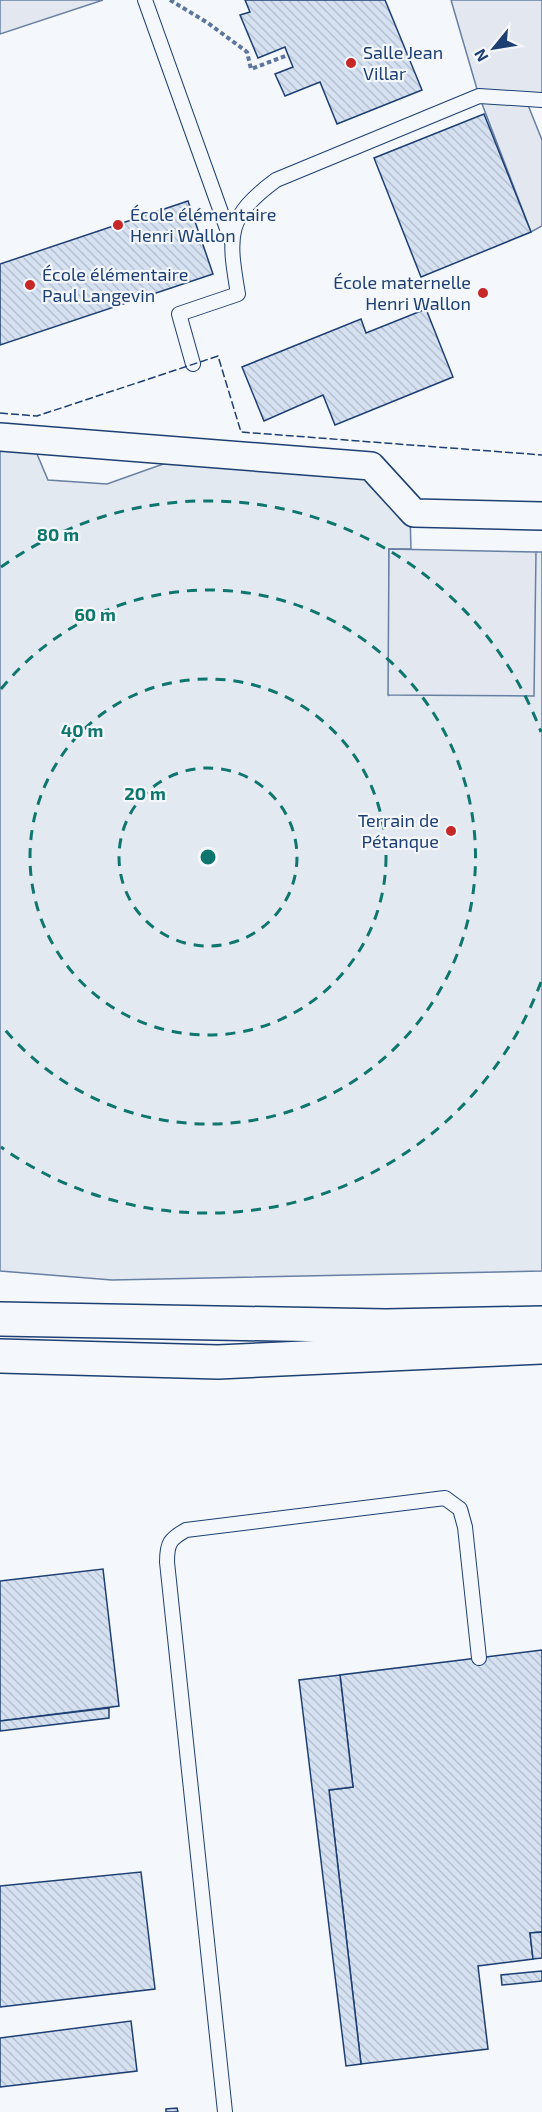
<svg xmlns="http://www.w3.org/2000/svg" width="542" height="2112" font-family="'Exo 2',sans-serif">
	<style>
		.grass { fill: #e3e9f0; stroke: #687fa3; stroke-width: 1.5 }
		.parking { fill: #e3e8f0; stroke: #687fa3; stroke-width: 1.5 }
		.building { fill: url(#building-back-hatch); stroke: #1d3f73; stroke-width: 1.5 }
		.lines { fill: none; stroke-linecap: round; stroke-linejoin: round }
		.lane-casing { stroke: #1d3f73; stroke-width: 16 }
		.street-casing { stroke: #1d3f73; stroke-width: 30 }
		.primary-casing { stroke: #1d3f73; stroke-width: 36 }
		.path { stroke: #5e769c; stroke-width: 4; stroke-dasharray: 4.5 3; stroke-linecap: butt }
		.lane { stroke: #f4f7fb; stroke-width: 14 }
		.street { stroke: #f4f7fb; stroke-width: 27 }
		.primary { stroke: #f4f7fb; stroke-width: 33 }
		.fence { stroke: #1d3f73; stroke-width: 1.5; stroke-dasharray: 8 3; stroke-linecap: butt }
		.ring { fill: none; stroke: #0f766e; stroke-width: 3; stroke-dasharray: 10 8 }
		.poi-dot { fill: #c62828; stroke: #f4f7fb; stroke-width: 2 }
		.labels { text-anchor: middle; stroke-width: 4.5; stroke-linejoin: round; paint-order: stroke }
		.poi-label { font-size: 18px; fill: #1d3f73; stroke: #f4f7fb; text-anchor: start }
		.centre { fill: #0f766e; stroke: #f4f7fb; stroke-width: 3 }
		.ring-label { font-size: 18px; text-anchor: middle; font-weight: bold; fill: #0f766e; stroke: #f4f7fb; stroke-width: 4.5; stroke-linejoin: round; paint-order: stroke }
	</style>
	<defs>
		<pattern id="building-back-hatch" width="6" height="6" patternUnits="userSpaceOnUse" patternTransform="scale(1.5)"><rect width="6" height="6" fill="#d5e0f0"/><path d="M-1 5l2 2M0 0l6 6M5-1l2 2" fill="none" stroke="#b6c1d1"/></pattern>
	</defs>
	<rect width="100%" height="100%" fill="#f4f7fb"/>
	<path class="grass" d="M0 444 34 447 48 480 107 484 180 458 366 476 410 516 411 549H389V695L536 552H542V1271L112 1280 0 1271Z"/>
	<g class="parking">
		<path d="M0 0H103L0 34Z"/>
		<path d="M451 0H542V100H526L542 140V226L531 232 479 96Z"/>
		<path d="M389 549 536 552 534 696 388 695Z"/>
	</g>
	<g class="building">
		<path d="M245 0H385L422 90 337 124 320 82 285 96 275 74 293 67 288 55 285 47 258 58 240 15 250 12Z"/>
		<path d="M484 114 531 232 421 277 374 158Z"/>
		<path d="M188 201 213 274 0 345V264Z"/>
		<path d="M426 309 453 377 335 425 323 395 264 421 242 367 361 319 366 333Z"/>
		<path d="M103 1569 119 1706 0 1721V1581Z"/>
		<path d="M542 1650V1932L530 1933 533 1959 478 1966 488 2049 361 2064 329 1790 353 1787 340 1675Z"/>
		<path d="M340 1675 353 1787 329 1790 361 2064 346 2066 299 1680Z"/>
		<path d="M109 1708V1718L0 1731V1721Z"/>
		<path d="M141 1872 155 1989 0 2007V1886Z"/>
		<path d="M542 1932V1958L533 1959 530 1933Z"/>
		<path d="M542 1971V1981L502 1985 501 1975Z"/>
		<path d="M131 2021 137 2071 0 2087V2038Z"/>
		<path d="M177 2108 178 2112H166V2109Z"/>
	</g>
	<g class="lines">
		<g class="lane-casing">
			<g id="lane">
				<path d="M145 0 231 240"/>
				<path d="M193 364 179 314 238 294C228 235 226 217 276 180L479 96 542 100"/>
				<path d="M225 2112 167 1562C167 1543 170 1539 186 1530L445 1498 460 1509 465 1527 479 1658"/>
			</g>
		</g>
		<g class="street-casing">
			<path id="street" d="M0 437 371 466 414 513 542 516"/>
		</g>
		<g class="primary-casing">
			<g id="primary">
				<path d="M0 1319 386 1326 542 1323"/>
				<path d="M0 1356 218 1362 542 1347"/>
			</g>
		</g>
		<path class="path" d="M170 0 208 23 247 52 251 69 288 55"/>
		<use href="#lane" class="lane"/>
		<use href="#street" class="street"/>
		<use href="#primary" class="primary"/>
		<path class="fence" d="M0 413 37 416 218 356 241 432 542 455"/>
	</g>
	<g class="ring">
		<circle cx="208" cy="857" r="89"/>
		<circle cx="208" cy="857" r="178"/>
		<path d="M1 689A267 267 0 1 1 1 1025"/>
		<path d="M541 982A356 356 0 0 1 1 1147M1 567A356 356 0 0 1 541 732"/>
	</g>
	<g class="poi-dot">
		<circle cx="351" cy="63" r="6"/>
		<circle cx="118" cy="225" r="6"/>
		<circle cx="30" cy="285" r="6"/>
		<circle cx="483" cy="293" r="6"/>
		<circle cx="451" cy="831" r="6"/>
	</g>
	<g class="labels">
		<g class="poi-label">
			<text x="363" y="59">Salle Jean<tspan x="363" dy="21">Villar</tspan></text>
			<text x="130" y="221">École élémentaire<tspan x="130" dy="21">Henri Wallon</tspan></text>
			<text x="42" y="281">École élémentaire<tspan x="42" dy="21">Paul Langevin</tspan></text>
			<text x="471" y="289" text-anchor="end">École maternelle<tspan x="471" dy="21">Henri Wallon</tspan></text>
			<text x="439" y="827" text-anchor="end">Terrain de<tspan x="439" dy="21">Pétanque</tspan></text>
		</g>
	</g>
	<circle cx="208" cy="857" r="9" class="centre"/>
	<g class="ring-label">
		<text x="58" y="541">80 m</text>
		<text x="95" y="621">60 m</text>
		<text x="82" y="737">40 m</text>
		<text x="145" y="800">20 m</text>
	</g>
	<g transform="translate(494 48) rotate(240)" stroke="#f4f7fb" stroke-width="4.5" paint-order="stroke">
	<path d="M0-4.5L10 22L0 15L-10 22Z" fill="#1d3f73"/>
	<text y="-9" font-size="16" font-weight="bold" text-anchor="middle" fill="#1d3f73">N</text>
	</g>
</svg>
